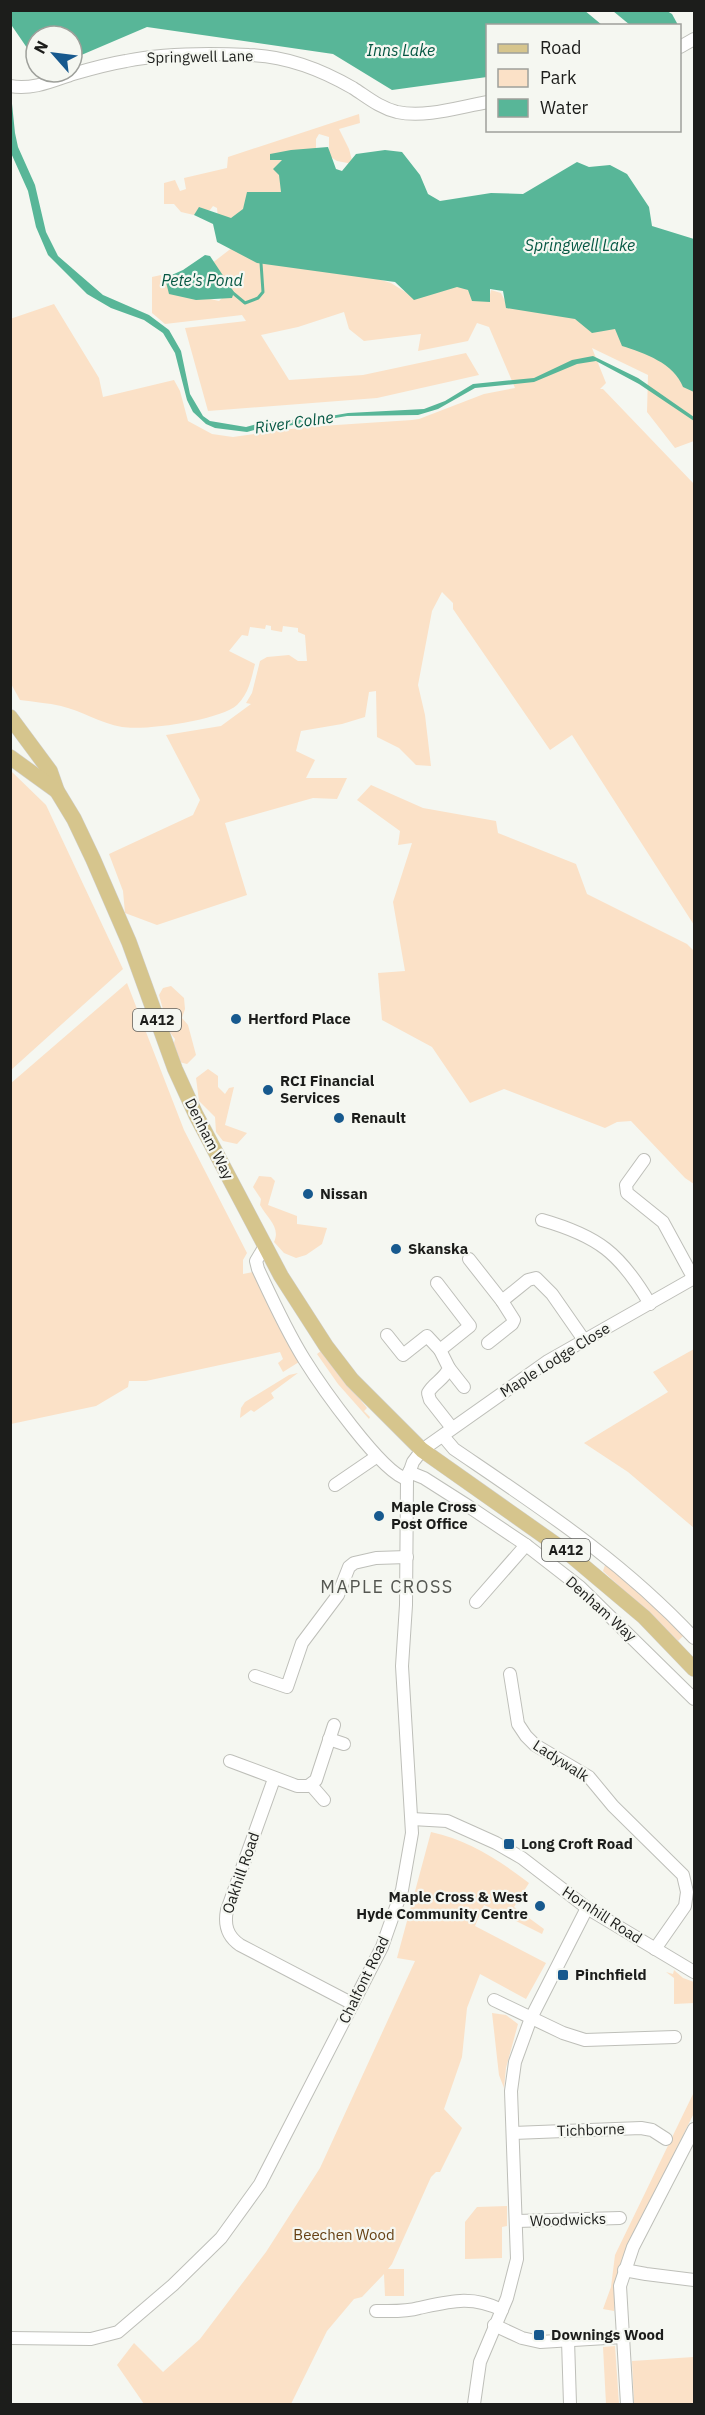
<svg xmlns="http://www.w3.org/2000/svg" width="705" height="2415" font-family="'IBM Plex Sans',sans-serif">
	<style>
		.green { fill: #fbe1c7 }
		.water { fill: #58b698 }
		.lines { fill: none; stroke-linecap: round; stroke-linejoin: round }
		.stream { stroke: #58b698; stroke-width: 3 }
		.minor-casing { stroke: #bebfb9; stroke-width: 14 }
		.major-casing { stroke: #d2d2d1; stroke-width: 16 }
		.minor { stroke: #fff; stroke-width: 12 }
		.major { stroke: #d6c58d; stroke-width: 15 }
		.poi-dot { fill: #17598e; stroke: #f5f7f1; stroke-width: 2 }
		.labels { text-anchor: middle; stroke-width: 4.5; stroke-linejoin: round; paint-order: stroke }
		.shield { fill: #f5f7f1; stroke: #5d5e5b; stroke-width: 1.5 }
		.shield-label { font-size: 14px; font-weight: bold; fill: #1c1d1b }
		.street-label { font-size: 15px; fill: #1c1d1b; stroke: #f5f7f1 }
		.poi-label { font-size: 15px; font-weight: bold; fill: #1c1d1b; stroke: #f5f7f1; text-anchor: start }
		.park-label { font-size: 15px; fill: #664114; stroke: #f5f7f1 }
		.water-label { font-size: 16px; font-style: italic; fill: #055743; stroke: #f5f7f1 }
		.quarter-label { font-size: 18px; letter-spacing: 1.5px; fill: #555752; stroke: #f5f7f1 }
	</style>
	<rect width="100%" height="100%" fill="#f5f7f1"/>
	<g class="green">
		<path d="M359 114 360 123 339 129 349 149 353 164 337 161 329 156V137L319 134 316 139V150L284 194 235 220 218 219 217 208 213 206 210 210 203 212 200 207 194 215 181 212 174 204H164V183L175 180 180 191 186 189 184 178 227 168 228 157Z"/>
		<path d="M233 247 368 276 391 283 415 298 457 285 489 299 491 290 501 293 508 307H530L617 327 666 363 694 389V441L675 448 647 412 648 375 592 348 606 383 600 389H603L694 484V925L572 735 550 750 453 609V603L442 592 432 611 418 685 425 715 431 766 416 765 399 748 377 737 376 691 369 692 365 717 342 724 301 731 296 751 315 760 306 778H347L337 799 313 798 225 823 247 895 157 925 125 913 123 891 109 854 193 815 200 800 166 735 221 726 251 704 246 703 252 693 260 661 267 657 289 655 298 661H307L305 635 298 632V628L283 626 282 632 271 630V626L266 625 265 629 250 627 248 636 242 635 229 651 255 664C251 680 249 693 237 705 220 720 145 731 122 727 100 723 82 711 61 706 48 703 34 702 20 700L10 682V319L54 304 99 378 103 397 174 380 180 391 188 421 212 434 233 437 306 427 412 420 419 419 484 394 515 388 489 327 477 323 468 341 418 351 421 334 364 341 349 329 344 312 298 327 261 335 289 380 363 375 466 353 479 375 377 398 208 411 185 328 246 321 242 315 165 324 152 313V277L161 275 175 291 219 301 229 291 211 264Z"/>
		<path d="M11 771 46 805 123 969 11 1070Z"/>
		<path d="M371 785 423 808 496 821 498 833 576 864 587 894 687 944 694 951V1184L685 1178 631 1121 617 1122 605 1128 504 1089 470 1103 432 1047 382 1020 378 973 405 971 393 902 412 843 398 845 400 831 357 800Z"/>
		<path d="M127 983 184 1130 247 1253 243 1260V1274L253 1272 256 1276 299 1359V1362L283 1372 278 1363 283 1359 280 1352 146 1381H129L128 1387 96 1406 11 1424 10 1084Z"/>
		<path d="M171 986 184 998 185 1009 182 1018 188 1025 196 1055 187 1064 179 1062 173 1047 175 1039 169 1031 159 995 163 988Z"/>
		<path d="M208 1069 218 1076V1087L225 1094 229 1088 234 1087 225 1125 247 1133 237 1144 223 1141 216 1132 215 1117 199 1101 196 1078Z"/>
		<path d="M259 1176 271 1177 275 1181 268 1205 297 1216V1224L327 1228 322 1244 306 1255 296 1258 284 1253 274 1242C281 1227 267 1218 260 1205L261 1199 253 1187Z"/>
		<path d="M694 1349V1528L628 1472 584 1443 668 1392 653 1372Z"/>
		<path d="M321 1351 367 1408 364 1411 370 1417 369 1419 338 1384 317 1354Z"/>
		<path d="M298 1373 271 1393 274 1398 254 1412 251 1410 240 1418 241 1408 245 1402 289 1375Z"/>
		<path d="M606 1562 627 1579 683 1636 678 1641 603 1571Z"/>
		<path d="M431 1832C468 1840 499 1860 529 1883L514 1907 544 1929 542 1934 484 1905 475 1926 546 1963 526 1999 480 1974 467 2008 462 2057 444 2109 462 2128 440 2172H436L431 2177 392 2264 388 2269H404V2296H385L384 2274 362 2297 354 2299 327 2331 291 2404H144L117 2365 134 2343 163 2372 200 2339 266 2252 320 2168 415 1961 397 1958Z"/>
		<path d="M674 1970 683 1978 694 1982V2003L674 2004V1978L666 1972 673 1974Z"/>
		<path d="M492 2013 506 2015 518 2024 506 2068 504 2088 499 2075Z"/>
		<path d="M694 2092V2113L622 2258 614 2311 603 2309 611 2287 615 2255Z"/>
		<path d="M507 2206V2226L502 2227V2258L465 2259V2222L477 2207Z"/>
		<path d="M615 2346 619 2404H606L603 2347Z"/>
		<path d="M694 2357V2404H634L632 2361Z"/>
	</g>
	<g class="water">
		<path d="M584 10 602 25 488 26 487 77 392 90 333 54 147 27 72 59V36H36V61L12 26V11Z"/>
		<path d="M613 11H667L672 14 678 25H630Z"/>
		<path d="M11 94 15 133 18 147 35 185 46 232 58 256 103 295 149 315 169 330 181 351 190 394 203 416 210 421 246 427 264 422 319 418 348 413 424 409 445 401 473 384 534 378 572 360 593 356 638 378 694 417V421L639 384 596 361 577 364 534 382 475 388 438 409 418 415 347 416 287 426H269L247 432 215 428 206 424 193 412 187 400 175 353 163 333 144 320 111 308 87 294 48 255 36 227 28 191 11 153Z"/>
		<path d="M328 147 336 169 342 171 356 154 385 150 402 152 420 175 428 194 440 201 491 193 523 194 577 162 589 167 610 165 627 174 649 207 652 226 694 239V392L683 387C674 363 644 353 622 346L615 329 592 333 575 319 506 308 503 291 490 289V302L472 301 468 290 457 287 414 300 395 282 257 263 217 242 213 224 194 215 199 207 231 218 243 209 247 192H281L279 175 273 169 282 160H270V154L291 150Z"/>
		<path d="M205 255 210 256 234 292 232 298 196 300 169 294 165 278 183 270Z"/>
	</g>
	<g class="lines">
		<path class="stream" d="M233 293 245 303 258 298 263 292 261 263"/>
		<g class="minor-casing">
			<g id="minor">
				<path d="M680 47 694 39"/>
				<path d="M10 86C33 90 52 81 73 74 90 69 108 64 126 61 165 53 209 53 249 55 285 56 322 70 353 88 367 97 380 108 397 112 426 118 459 107 488 102"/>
				<path d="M644 1160 626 1185 627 1193 663 1222 694 1279"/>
				<path d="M542 1220C598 1236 620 1253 650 1304"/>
				<path d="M265 1246 256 1261 258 1269C272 1299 286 1330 304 1359 319 1383 382 1474 407 1479"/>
				<path d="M469 1259 502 1301 514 1320 512 1324 488 1343"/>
				<path d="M437 1283 470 1326 440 1350 449 1368C445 1379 433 1383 428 1393L430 1400 452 1428"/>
				<path d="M502 1301 528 1280 536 1278 552 1294 584 1340"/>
				<path d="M387 1335 403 1355 427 1336 440 1350"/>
				<path d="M449 1368 464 1387"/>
				<path d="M443 1436 454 1449C542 1509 621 1560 694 1638"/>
				<path d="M409 1472 424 1478 468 1506 526 1545 580 1587 694 1699"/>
				<path d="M335 1485 376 1457"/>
				<path d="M476 1602 526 1545"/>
				<path d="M510 1674 518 1724 526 1736 535 1745 589 1777 613 1806 683 1875 687 1892 685 1906 655 1949"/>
				<path d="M255 1676 287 1687 302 1643 338 1595 349 1567 354 1563 376 1558 407 1557"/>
				<path d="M329 1739 344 1744"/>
				<path d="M230 1761 297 1786H308L316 1780 334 1725"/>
				<path d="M274 1779 227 1910C224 1925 227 1936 240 1945L353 2004"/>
				<path d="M311 1785 324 1800"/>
				<path d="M412 1819 447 1821 496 1843 522 1858 587 1908 694 1972"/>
				<path d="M494 2000 563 2033 585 2040 675 2037"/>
				<path d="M513 2133 641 2128 652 2130 666 2139"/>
				<path d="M517 2221 620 2218"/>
				<path d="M624 2270 646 2274 694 2280"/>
				<path d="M376 2311C391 2311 406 2312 419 2308 451 2301 472 2295 502 2310"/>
				<path d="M494 2325 522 2338 540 2342 623 2337"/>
				<path d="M10 2338 91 2339 118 2332 173 2285 221 2238 260 2184 382 1947 402 1890 412 1833 402 1666 406 1605 407 1479 413 1462 422 1450 548 1361 694 1278"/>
				<path d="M568 2340 570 2404"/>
				<path d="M474 2404 480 2362 507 2298 517 2259 511 2091 515 2062 531 2018 587 1908"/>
				<path d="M627 2404 620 2286 633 2247 694 2129"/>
			</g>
		</g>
		<g class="major-casing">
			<g id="major">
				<path d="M10 717 50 771 57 791 74 819 93 859 129 942 175 1069 196 1115 281 1276 326 1346 352 1380 422 1450 568 1553 644 1617 694 1669"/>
				<path d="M10 757 57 791"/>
			</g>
		</g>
		<use href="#minor" class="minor"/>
		<use href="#major" class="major"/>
	</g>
	<g class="poi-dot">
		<circle cx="236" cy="1019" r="6"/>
		<circle cx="268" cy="1090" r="6"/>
		<circle cx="339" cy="1118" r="6"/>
		<circle cx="308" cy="1194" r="6"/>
		<circle cx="396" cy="1249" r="6"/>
		<circle cx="379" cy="1516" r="6"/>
		<rect x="503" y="1838" width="12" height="12" rx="3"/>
		<circle cx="540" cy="1906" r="6"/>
		<rect x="557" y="1969" width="12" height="12" rx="3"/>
		<rect x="533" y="2329" width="12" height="12" rx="3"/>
	</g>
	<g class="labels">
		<g class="shield">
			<rect x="133" y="1009" width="48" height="22" rx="4.5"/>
			<rect x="542" y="1539" width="48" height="22" rx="4.5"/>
		</g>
		<g class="shield-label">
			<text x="157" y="1025">A412</text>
			<text x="566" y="1555">A412</text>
		</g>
		<g class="street-label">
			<text transform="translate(200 57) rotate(-1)" y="5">Springwell Lane</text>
			<text transform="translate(209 1139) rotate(63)" y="5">Denham Way</text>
			<text transform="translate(555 1360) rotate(-32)" y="5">Maple Lodge Close</text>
			<text transform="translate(601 1609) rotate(42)" y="5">Denham Way</text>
			<text transform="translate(561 1761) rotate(33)" y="5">Ladywalk</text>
			<text transform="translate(241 1873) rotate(-71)" y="5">Oakhill Road</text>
			<text transform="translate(602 1915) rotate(33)" y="5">Hornhill Road</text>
			<text transform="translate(364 1980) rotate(-64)" y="5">Chalfont Road</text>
			<text transform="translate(591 2130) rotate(-2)" y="5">Tichborne</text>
			<text transform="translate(568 2220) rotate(-2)" y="5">Woodwicks</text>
		</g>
		<g class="poi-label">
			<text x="248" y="1024">Hertford Place</text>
			<text x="280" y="1086">RCI Financial<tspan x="280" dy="17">Services</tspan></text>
			<text x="351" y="1123">Renault</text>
			<text x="320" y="1199">Nissan</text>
			<text x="408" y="1254">Skanska</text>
			<text x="391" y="1512">Maple Cross<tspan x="391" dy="17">Post Office</tspan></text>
			<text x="521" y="1849">Long Croft Road</text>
			<text x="528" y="1902" text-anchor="end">Maple Cross &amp; West<tspan x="528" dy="17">Hyde Community Centre</tspan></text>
			<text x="575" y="1980">Pinchfield</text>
			<text x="551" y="2340">Downings Wood</text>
		</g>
		<g class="park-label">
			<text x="344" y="2240">Beechen Wood</text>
		</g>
		<g class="water-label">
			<text x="401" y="56">Inns Lake</text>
			<text x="580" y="251">Springwell Lake</text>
			<text x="202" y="286">Pete's Pond</text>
			<text transform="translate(294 422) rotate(-8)" y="6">River Colne</text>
		</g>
		<g class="quarter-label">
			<text x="387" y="1593">MAPLE CROSS</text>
		</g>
	</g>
	<rect width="705" height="2415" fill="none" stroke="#1c1d1b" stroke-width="24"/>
	<rect x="486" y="24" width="195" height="108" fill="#f5f7f1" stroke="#9ea09b" stroke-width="1.5"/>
	<rect x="498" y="44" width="30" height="9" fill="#d6c58d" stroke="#9ea09b" stroke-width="1.5"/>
	<text x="540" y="54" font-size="18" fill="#1c1d1b">Road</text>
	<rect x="498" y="69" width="30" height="18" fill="#fbe1c7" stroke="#9ea09b" stroke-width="1.5"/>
	<text x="540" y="84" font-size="18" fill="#1c1d1b">Park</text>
	<rect x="498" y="99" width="30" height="18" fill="#58b698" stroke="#9ea09b" stroke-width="1.5"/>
	<text x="540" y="114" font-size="18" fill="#1c1d1b">Water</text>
	<g transform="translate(54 54) rotate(298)"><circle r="28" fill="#f5f7f1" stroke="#9ea09b" stroke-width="1.5"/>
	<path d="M0-4.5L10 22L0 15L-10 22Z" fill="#17598e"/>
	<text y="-9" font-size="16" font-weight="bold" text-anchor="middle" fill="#1c1d1b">N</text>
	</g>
</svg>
